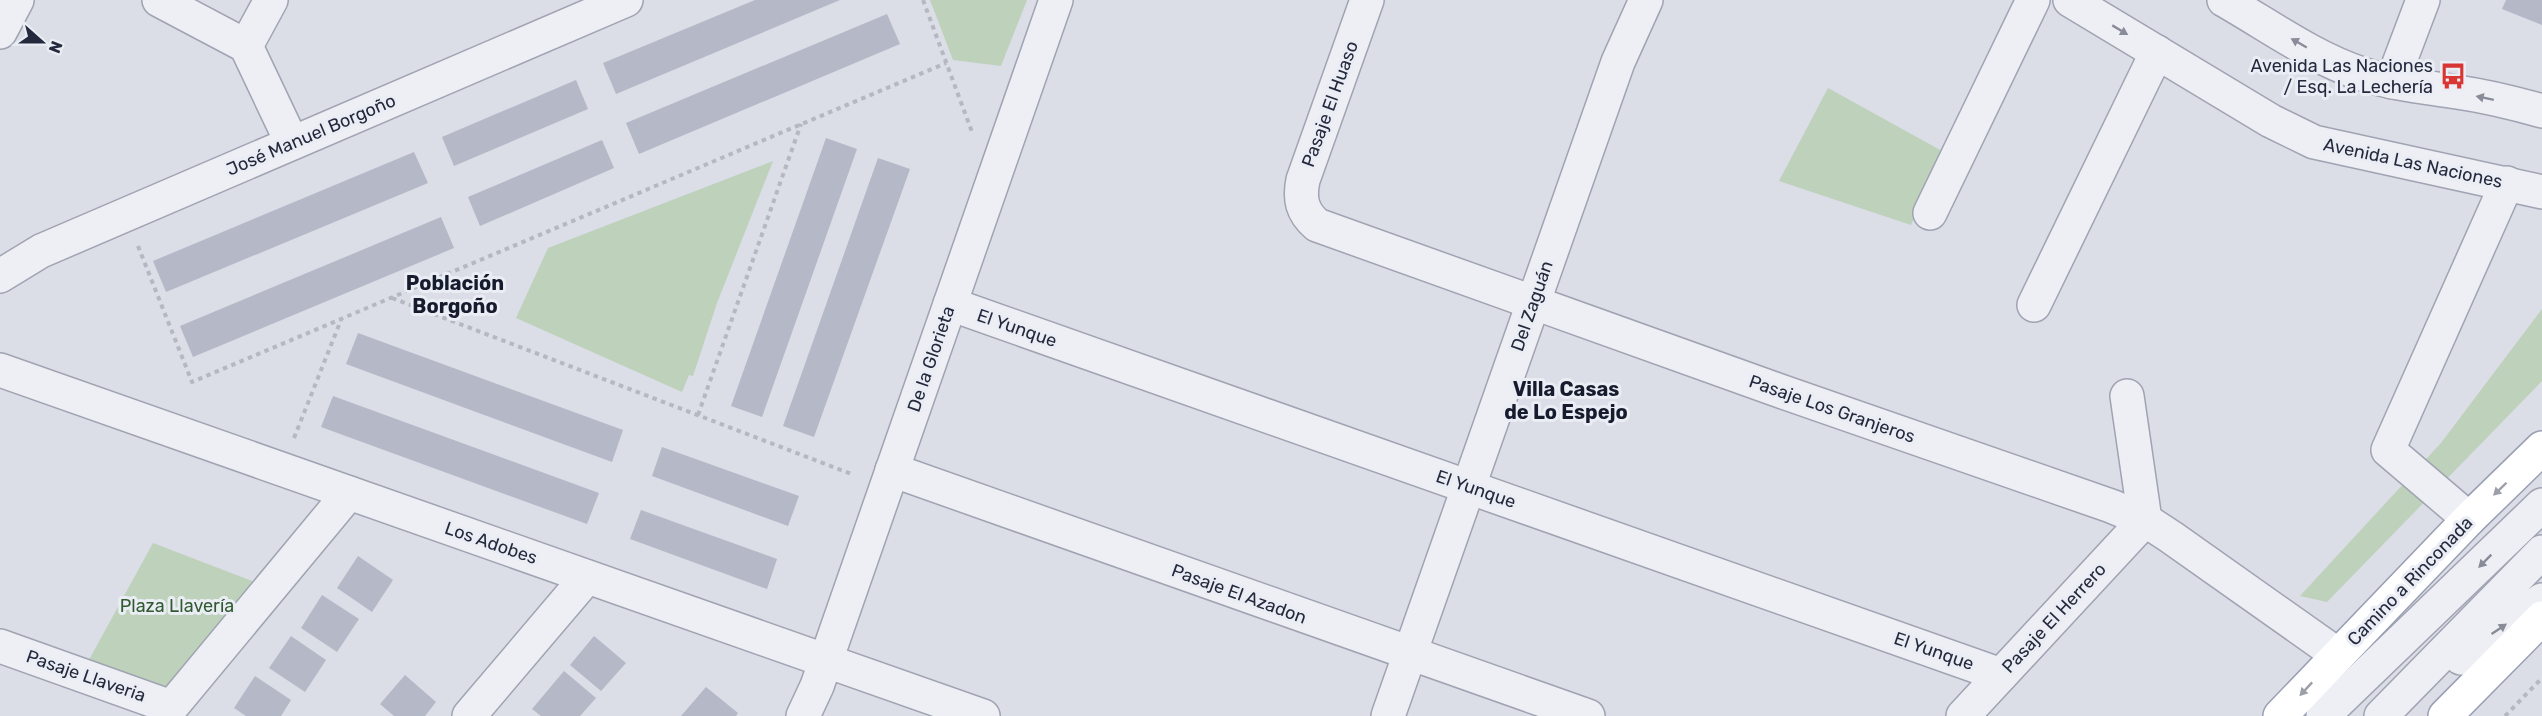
<svg xmlns="http://www.w3.org/2000/svg" width="2542" height="716" font-family="Rubik,sans-serif">
	<style>
		.green { fill: #bdd1bb }
		.building { fill: #b5b8c7 }
		.lines { fill: none; stroke-linecap: round; stroke-linejoin: round }
		.minor-casing { stroke: #a0a3b1; stroke-width: 36 }
		.major-casing { stroke: #999fb3; stroke-width: 36 }
		.path { stroke: #b5b8c1; stroke-width: 4; stroke-dasharray: 4.5 4.5; stroke-linecap: butt }
		.minor { stroke: #edeff5; stroke-width: 33 }
		.major { stroke: #fff; stroke-width: 33 }
		.oneway { fill: #888c99 }
		.oneway2 { fill: #9c9fa8 }
		.labels { text-anchor: middle; stroke-width: 6; stroke-linejoin: round; paint-order: stroke }
		.poi-label { font-size: 18px; fill: #24293d; stroke: #eaedf4; text-anchor: end }
		.street-label { font-size: 18px; fill: #24293d; stroke: #eaedf4 }
		.park-label { font-size: 18px; fill: #315a30; stroke: #eaedf4 }
		.neighbourhood-label { font-size: 20px; font-weight: bold; fill: #161b2e; stroke: #eaedf4 }
	</style>
	<rect width="100%" height="100%" fill="#dbdde7"/>
	<g class="green">
		<path d="M930 0H1027L1001 66 953 60Z"/>
		<path d="M1828 88 1942 151 1911 225 1779 181Z"/>
		<path d="M773 161 717 303 693 376 689 375 682 392 516 318 548 248Z"/>
		<path d="M2542 309V381L2327 602 2300 596 2441 443Z"/>
		<path d="M153 543 260 584 167 699 84 669Z"/>
	</g>
	<g class="building">
		<path d="M755 0H840L616 94 603 63Z"/>
		<path d="M2506 0H2542V25L2502 9Z"/>
		<path d="M887 14 900 44 639 154 626 123Z"/>
		<path d="M576 80 588 109 454 166 442 137Z"/>
		<path d="M826 138 857 149 762 417 731 406Z"/>
		<path d="M602 140 614 168 480 226 468 197Z"/>
		<path d="M414 152 428 183 166 292 153 261Z"/>
		<path d="M878 158 910 169 814 437 783 426Z"/>
		<path d="M441 217 454 248 193 357 180 326Z"/>
		<path d="M358 333 623 430 612 462 346 364Z"/>
		<path d="M333 396 599 493 587 524 321 427Z"/>
		<path d="M662 447 799 496 788 526 652 476Z"/>
		<path d="M641 510 777 559 767 589 630 539Z"/>
		<path d="M358 556 393 580 372 612 337 588Z"/>
		<path d="M322 595 359 619 337 652 301 628Z"/>
		<path d="M291 636 326 660 305 692 269 668Z"/>
		<path d="M594 636 626 663 601 691 570 665Z"/>
		<path d="M564 671 596 698 580 716H541L532 709Z"/>
		<path d="M405 675 436 702 425 716H394L380 704Z"/>
		<path d="M255 676 291 700 281 716H246L234 708Z"/>
		<path d="M706 687 738 713 736 716H681Z"/>
	</g>
	<g class="lines">
		<g class="minor-casing">
			<g id="minor">
				<path d="M159 0 246 46 292 143"/>
				<path d="M1367 0 1303 180C1299 199 1302 212 1317 225L1783 392 2111 506 2145 520 2171 537 2338 655"/>
				<path d="M2070 0 2271 121 2314 142 2542 192"/>
				<path d="M2224 0C2268 25 2313 58 2362 74 2393 84 2425 87 2457 92 2485 96 2514 103 2542 111"/>
				<path d="M0 32 17 0"/>
				<path d="M246 46 271 0"/>
				<path d="M2392 82 2423 0"/>
				<path d="M1930 213 2033 0"/>
				<path d="M0 276 41 251 626 0"/>
				<path d="M950 304 2001 675"/>
				<path d="M2034 305 2157 52"/>
				<path d="M0 370 983 716"/>
				<path d="M892 470 1588 716"/>
				<path d="M2469 519 2388 450 2507 183"/>
				<path d="M0 646 171 707"/>
				<path d="M2461 658 2493 633 2542 600"/>
				<path d="M164 716 349 493"/>
				<path d="M469 716 587 577"/>
				<path d="M803 716 817 686 1056 0"/>
				<path d="M1388 716 1618 62 1646 0"/>
				<path d="M1963 716 2145 520 2127 396"/>
				<path d="M2323 716 2542 505"/>
				<path d="M2381 716 2542 552"/>
			</g>
		</g>
		<g class="major-casing">
			<g id="major">
				<path d="M2280 716 2469 519 2542 448"/>
				<path d="M2445 716 2542 618"/>
			</g>
		</g>
		<g class="path">
			<path d="M923 0 972 132"/>
			<path d="M138 246 192 382 946 63"/>
			<path d="M392 298 854 475"/>
			<path d="M698 415 801 124"/>
			<path d="M294 438 341 320"/>
			<path d="M2505 716 2542 678"/>
		</g>
		<use href="#minor" class="minor"/>
		<use href="#major" class="major"/>
	</g>
	<defs><path id="oneway-solid" d="M-6-.8H1V-3.2L6.5 0L1 3.2V.8H-6Z" transform="scale(1.5)"/></defs>
	<g class="oneway">
		<use href="#oneway-solid" transform="translate(2120 30) rotate(31)"/>
		<use href="#oneway-solid" transform="translate(2299 43) rotate(-150)"/>
		<use href="#oneway-solid" transform="translate(2485 98) rotate(-168)"/>
		<use href="#oneway-solid" transform="translate(2485 561) rotate(135)"/>
		<use href="#oneway-solid" transform="translate(2499 629) rotate(-34)"/>
	</g>
	<g class="oneway2">
		<use href="#oneway-solid" transform="translate(2500 489) rotate(136)"/>
		<use href="#oneway-solid" transform="translate(2306 689) rotate(133)"/>
	</g>
	<defs>
		<g id="bus-bare" transform="scale(2.07)"><path d="M-5-6H5V4H4V6H2V4H-2V6H-4V4H-5ZM-3.5-4V0h7V-4ZM-3.5 1.2v1.5H-2V1.2ZM2 1.2v1.5H3.5V1.2Z" fill="#d83533" stroke="#eaedf4" stroke-width="2.5" paint-order="stroke"/></g>
	</defs>
	<g fill-rule="evenodd">
		<use href="#bus-bare" x="2453" y="76"/>
	</g>
	<g class="labels">
		<g class="poi-label">
			<text x="2433" y="72">Avenida Las Naciones<tspan x="2433" dy="21">/ Esq. La Lechería</tspan></text>
		</g>
		<g class="street-label">
			<text transform="translate(1330 104) rotate(-70)" y="6">Pasaje El Huaso</text>
			<text transform="translate(311 135) rotate(-23)" y="6">José Manuel Borgoño</text>
			<text transform="translate(2413 163) rotate(12)" y="6">Avenida Las Naciones</text>
			<text transform="translate(1532 306) rotate(-71)" y="6">Del Zaguán</text>
			<text transform="translate(1017 328) rotate(19)" y="6">El Yunque</text>
			<text transform="translate(931 359) rotate(-71)" y="6">De la Glorieta</text>
			<text transform="translate(1832 409) rotate(19)" y="6">Pasaje Los Granjeros</text>
			<text transform="translate(1476 489) rotate(19)" y="6">El Yunque</text>
			<text transform="translate(491 543) rotate(19)" y="6">Los Adobes</text>
			<text transform="translate(2410 581) rotate(-46)" y="6">Camino a Rinconada</text>
			<text transform="translate(1239 594) rotate(20)" y="6">Pasaje El Azadon</text>
			<text transform="translate(2054 618) rotate(-47)" y="6">Pasaje El Herrero</text>
			<text transform="translate(1934 651) rotate(19)" y="6">El Yunque</text>
			<text transform="translate(86 676) rotate(19)" y="6">Pasaje Llaveria</text>
		</g>
		<g class="park-label">
			<text x="177" y="612">Plaza Llavería</text>
		</g>
		<g class="neighbourhood-label">
			<text x="455" y="290">Población<tspan x="455" dy="23">Borgoño</tspan></text>
			<text x="1566" y="396">Villa Casas<tspan x="1566" dy="23">de Lo Espejo</tspan></text>
		</g>
	</g>
	<g transform="translate(42 42) rotate(111)" stroke="#eaedf4" stroke-width="4.5" paint-order="stroke">
	<path d="M0-4.5L10 22L0 15L-10 22Z" fill="#24293d"/>
	<text y="-9" font-size="16" font-weight="bold" text-anchor="middle" fill="#24293d">N</text>
	</g>
</svg>
